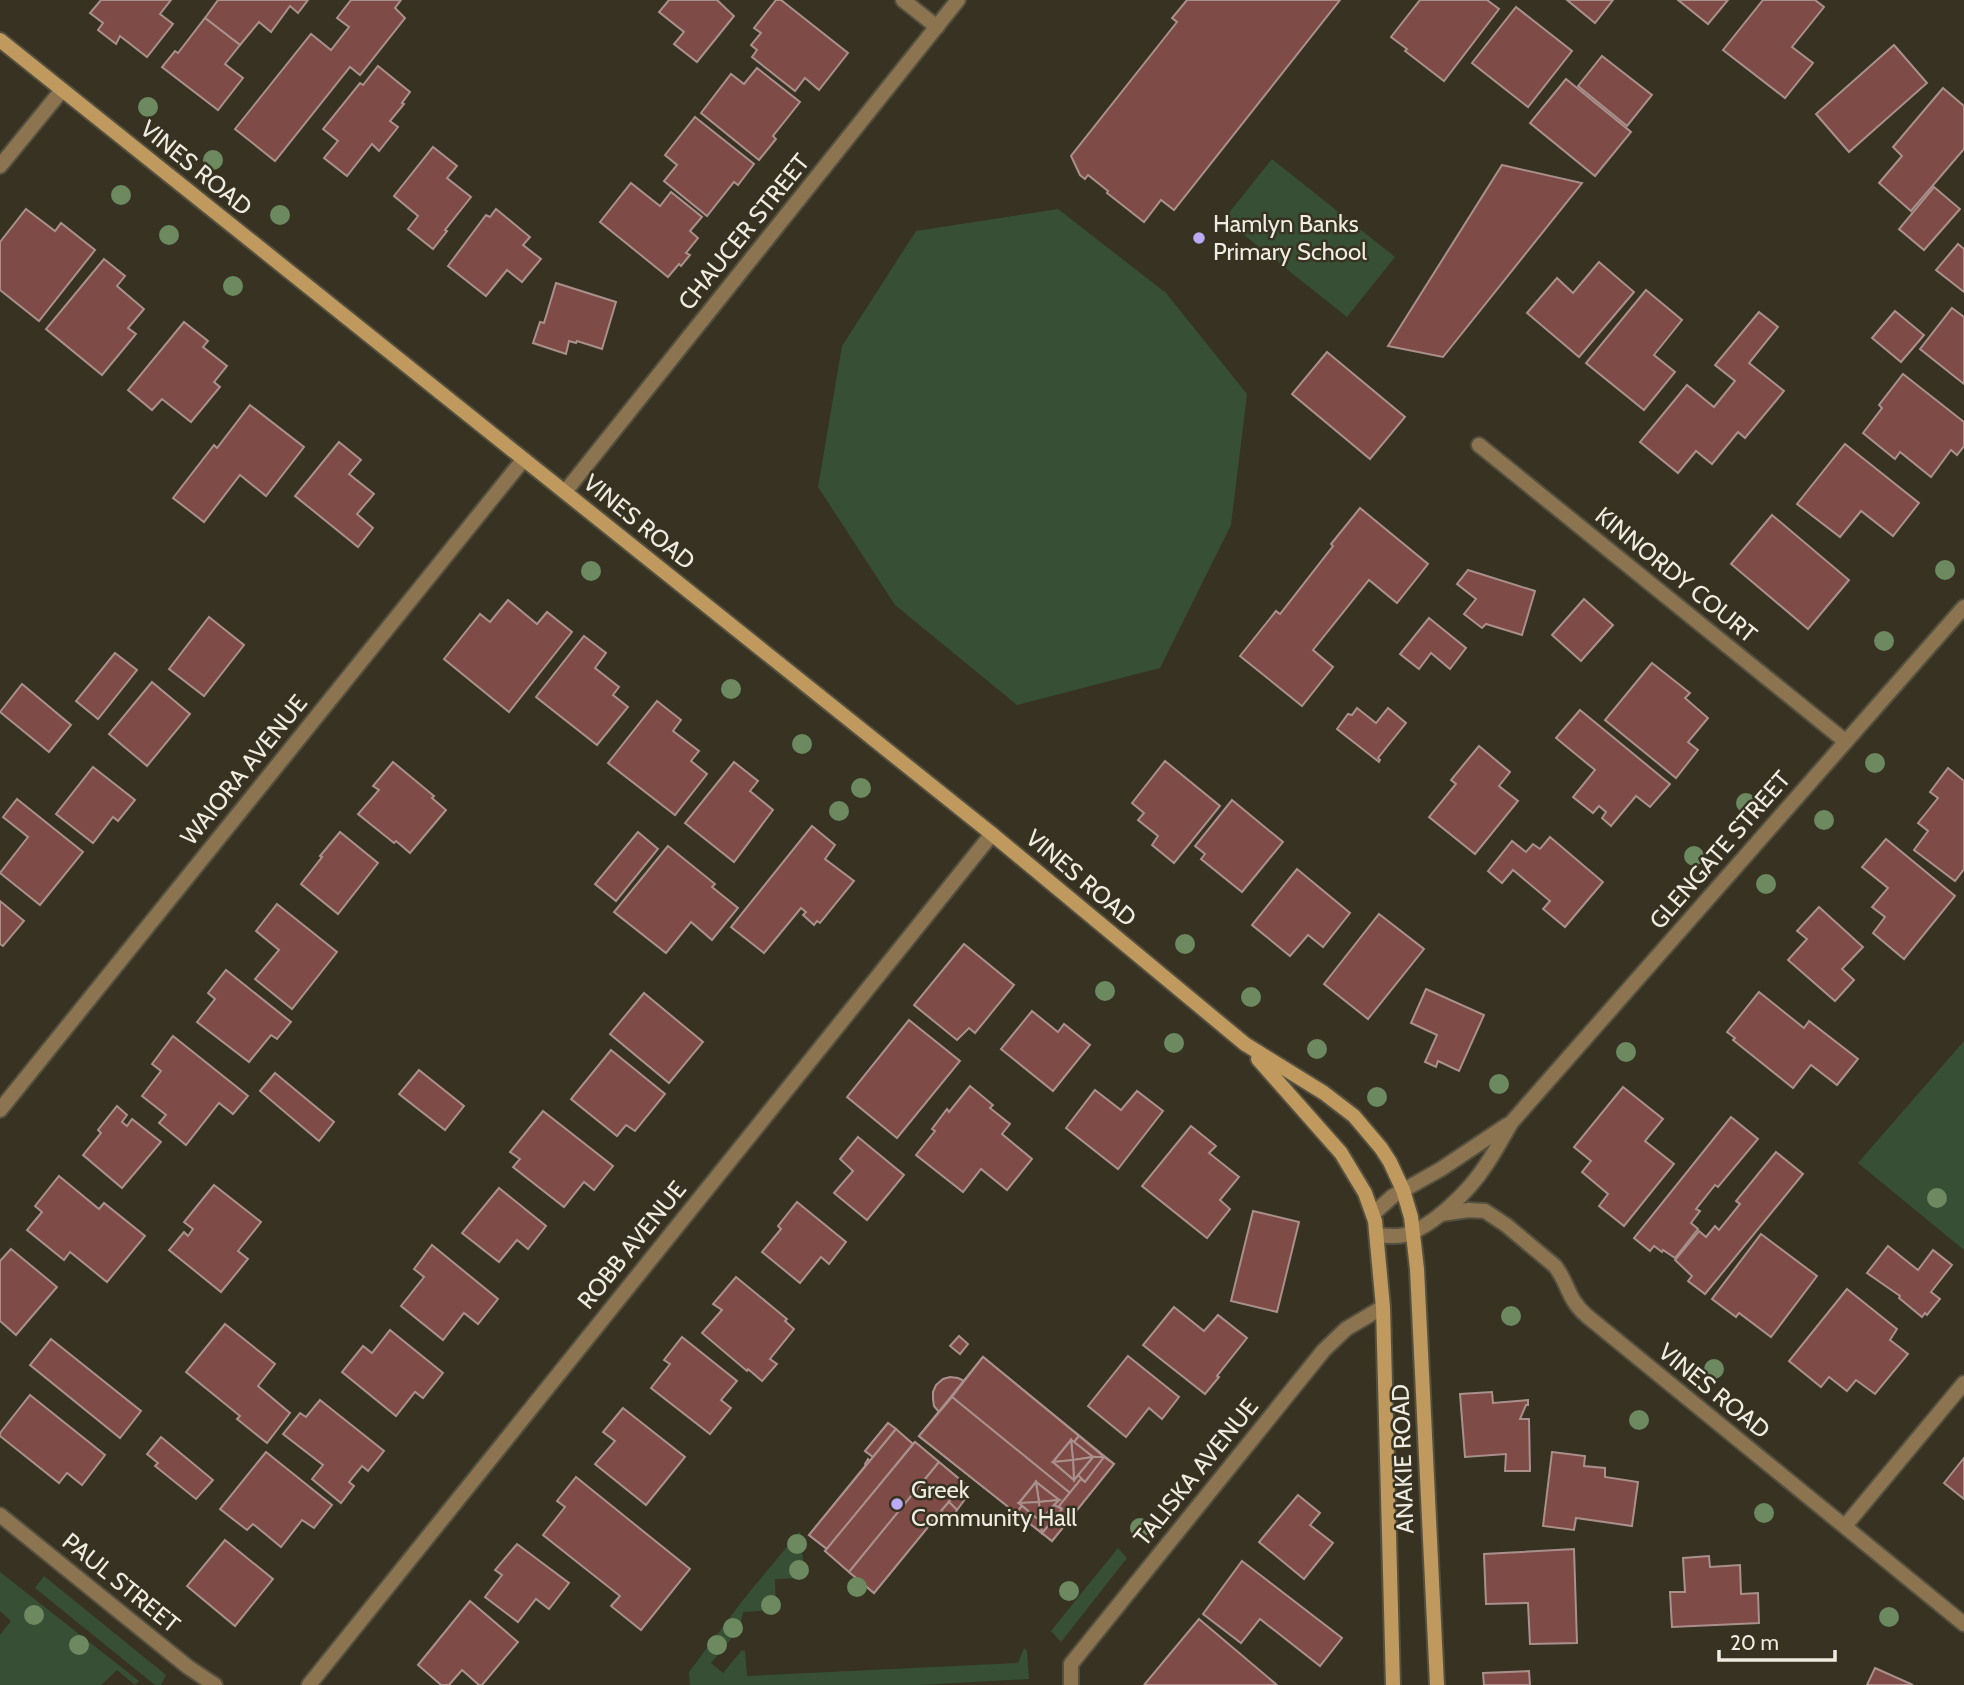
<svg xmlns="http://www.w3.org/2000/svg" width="1964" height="1685" font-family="Cabin,sans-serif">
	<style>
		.green { fill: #375035 }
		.building { fill: #7f4b46; stroke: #a9908d; stroke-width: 2 }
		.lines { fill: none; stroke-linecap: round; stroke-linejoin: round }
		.service-casing { stroke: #545040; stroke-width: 18 }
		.minor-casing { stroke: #545040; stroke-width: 18 }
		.tertiary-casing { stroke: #545040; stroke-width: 18 }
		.secondary-casing { stroke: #545040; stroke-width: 18 }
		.service { stroke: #8c7450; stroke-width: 14 }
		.minor { stroke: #8c7450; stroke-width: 14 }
		.tertiary { stroke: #8c7450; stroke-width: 14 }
		.secondary { stroke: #bf995d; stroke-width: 14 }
		.tree { fill: #6c8960 }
		.poi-dot { fill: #bbaaf6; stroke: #373221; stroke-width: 2.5 }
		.labels { text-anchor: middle; stroke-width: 5; stroke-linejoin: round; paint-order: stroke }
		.street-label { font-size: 24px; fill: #efece1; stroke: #373221 }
		.poi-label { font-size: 24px; fill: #efece1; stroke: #373221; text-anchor: start }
	</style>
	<rect width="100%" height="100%" fill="#373221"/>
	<g class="green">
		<path d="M1272 159 1395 257 1347 317 1224 219Z"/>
		<path d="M1058 209 1166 293 1247 394 1231 525 1160 668 1017 705 895 605 818 487 842 346 916 231Z"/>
		<path d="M1964 1041V1250L1858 1163Z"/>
		<path d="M800 1531 805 1578 775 1579 776 1610 743 1612 740 1628 711 1663 723 1673 742 1650 745 1651 747 1676 1018 1663 1024 1648 1027 1651 1029 1679 918 1685H690L689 1672 743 1600Z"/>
		<path d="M1118 1548 1127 1558 1061 1642 1051 1631Z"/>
		<path d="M0 1572 139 1681 135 1685 117 1670 101 1685H0V1635L11 1621 0 1611Z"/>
		<path d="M44 1576 166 1675 161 1685H155L35 1588Z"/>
	</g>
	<g class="building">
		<path d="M101 0H171L160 14 173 24 147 57 120 36 116 44 98 30 103 23 90 13Z"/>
		<path d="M218 0H308L298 13 290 6 271 32 259 22 240 45 205 18Z"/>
		<path d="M351 0H401L395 8 405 18 360 75 350 67 275 161 235 129 311 34 331 50 349 27 337 18Z"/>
		<path d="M669 0H717L734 16 697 62 674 44 684 32 659 12Z"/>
		<path d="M776 0H781L848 53 819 90 805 78 795 91 752 57 757 50 751 45 761 33 754 28Z"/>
		<path d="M1187 0H1340L1174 210 1161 200 1144 222 1107 193 1108 191 1088 175 1085 179 1080 175 1071 156 1177 22 1172 18Z"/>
		<path d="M1420 0H1487L1499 9 1444 81 1405 51 1407 49 1391 37Z"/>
		<path d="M1567 0H1613L1595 23Z"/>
		<path d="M1678 0H1728L1708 24Z"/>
		<path d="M1763 0H1815L1824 7 1792 47 1813 63 1785 98 1723 50Z"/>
		<path d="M1516 7 1572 51 1528 107 1472 63Z"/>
		<path d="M205 18 240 45 225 64 243 78 218 110 162 67 175 51 178 53Z"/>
		<path d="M1894 45 1927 83 1849 152 1816 114Z"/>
		<path d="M1602 56 1652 95 1627 126 1578 86Z"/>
		<path d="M378 66 410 92 402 103 404 104 390 121 398 127 379 151 372 144 347 176 324 158 338 141 323 129 360 83 363 85Z"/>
		<path d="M757 68 800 102 773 136 776 139 759 160 701 113 731 74 744 84Z"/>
		<path d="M1566 79 1631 132 1595 176 1530 123Z"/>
		<path d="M1943 88 1964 106V149L1911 211 1879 183 1902 156 1893 147Z"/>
		<path d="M695 117 754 164 738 185 734 182 707 216 664 181 677 165 665 155Z"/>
		<path d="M433 147 457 166 447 178 471 197 445 230 447 231 433 249 408 229 418 216 394 196Z"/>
		<path d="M1502 165 1582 183 1443 357 1388 346Z"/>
		<path d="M631 183 660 206 671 192 702 217 690 231 698 238 686 253 690 255 681 266 679 264 668 277 600 222Z"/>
		<path d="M1934 187 1960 209 1924 250 1899 229Z"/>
		<path d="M26 209 55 231 61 223 95 250 39 321 0 290V242Z"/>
		<path d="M496 209 530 237 523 245 541 259 522 282 507 270 486 296 448 266 486 215 490 217Z"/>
		<path d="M1958 244 1964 249V292L1936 270Z"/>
		<path d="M104 259 125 276 117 286 144 309 128 328 136 334 102 375 46 329Z"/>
		<path d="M1599 262 1634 292 1579 357 1527 313 1557 278 1573 293Z"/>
		<path d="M556 283 616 302 602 349 577 341 576 343 569 341 566 354 533 343 540 322 544 323Z"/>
		<path d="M1646 290 1682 320 1654 355 1675 372 1644 410 1586 363Z"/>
		<path d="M1952 308 1964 317V384L1920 349Z"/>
		<path d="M1895 311 1924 335 1901 362 1872 338Z"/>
		<path d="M1759 312 1778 327 1749 363 1784 391 1745 438 1738 432 1712 464 1696 451 1678 473 1640 442 1687 385 1714 407 1735 381 1715 365Z"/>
		<path d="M184 322 208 341 203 347 227 366 214 382 220 387 191 422 162 399 152 410 128 390Z"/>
		<path d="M1327 352 1405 417 1370 459 1292 394Z"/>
		<path d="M1903 374 1964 422V446L1957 455 1951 450 1931 477 1900 452 1895 459 1863 433 1882 408 1879 405Z"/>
		<path d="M250 405 304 447 266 496 240 475 204 522 173 498 214 445 217 448Z"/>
		<path d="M339 442 361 460 349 474 374 494 357 514 373 528 358 547 295 496Z"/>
		<path d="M1845 444 1919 503 1893 536 1861 511 1840 537 1797 504Z"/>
		<path d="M1360 508 1428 564 1397 603 1369 580 1313 650 1333 667 1302 706 1240 656 1276 611 1280 614 1333 546 1331 544Z"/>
		<path d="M1772 515 1849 580 1808 629 1731 564Z"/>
		<path d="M1468 570 1535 591 1522 635 1486 624 1482 628 1464 614 1476 599 1457 584Z"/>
		<path d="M1584 599 1613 625 1581 661 1552 635Z"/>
		<path d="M508 600 537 624 547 612 572 632 509 712 444 659 480 614 490 622Z"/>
		<path d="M209 617 244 645 204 696 169 669Z"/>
		<path d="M1429 618 1466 648 1450 669 1431 653 1419 669 1400 654Z"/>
		<path d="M584 636 606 653 595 668 619 687 613 695 628 707 597 745 536 697Z"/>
		<path d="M115 653 137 670 98 719 76 701Z"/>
		<path d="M1652 663 1690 693 1685 698 1708 718 1688 742 1698 750 1676 778 1605 720Z"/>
		<path d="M152 682 190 714 147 766 109 734Z"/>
		<path d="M22 684 71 725 49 752 0 712Z"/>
		<path d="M657 701 681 720 673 731 699 751 691 761 707 774 675 815 608 763Z"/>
		<path d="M1357 708 1376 723 1388 708 1406 723 1378 758 1380 760 1379 762 1337 729 1348 714 1352 715Z"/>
		<path d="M1580 710 1670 784 1650 807 1636 796 1611 826 1602 818 1606 812 1599 806 1593 813 1573 797 1595 770 1556 738Z"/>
		<path d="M1479 746 1510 772 1499 786 1518 801 1475 854 1429 817 1456 784 1451 780Z"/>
		<path d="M1165 761 1220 806 1174 863 1152 845 1158 836 1138 820 1144 813 1132 803Z"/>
		<path d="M393 762 434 796 432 798 446 810 410 853 396 841 394 843 358 814 379 790 373 786Z"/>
		<path d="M734 762 758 781 750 791 773 810 734 862 685 823Z"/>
		<path d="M93 767 135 800 118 821 113 817 93 843 56 814Z"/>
		<path d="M1948 768 1964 781V869L1955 881 1914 850 1928 831 1918 823 1938 798 1930 792Z"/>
		<path d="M17 799 83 852 40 905 0 873 28 837 3 817Z"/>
		<path d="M1232 800 1283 842 1242 892 1201 859 1205 854 1195 846Z"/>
		<path d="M812 826 835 845 825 859 854 881 820 923 817 921 814 925 803 915 806 912 801 908 764 953 731 927Z"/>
		<path d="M340 832 378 863 338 914 301 884 322 857 320 856Z"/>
		<path d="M638 832 658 849 616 901 595 884Z"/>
		<path d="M1550 837 1603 882 1565 927 1543 909 1550 901 1513 870 1502 883 1488 871 1512 841 1526 852 1533 844 1540 849Z"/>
		<path d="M1886 839 1955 896 1904 959 1873 933 1885 917 1872 907 1888 888 1862 867Z"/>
		<path d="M668 846 715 884 712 887 738 908 712 940 691 922 666 953 614 912Z"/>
		<path d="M1297 869 1350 913 1323 947 1308 935 1290 956 1252 925Z"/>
		<path d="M0 901 24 921 3 946 0 944Z"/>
		<path d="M277 904 337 952 292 1009 255 979 279 950 256 931Z"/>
		<path d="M1819 907 1863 947 1842 969 1854 980 1835 1001 1788 960 1807 939 1797 931Z"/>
		<path d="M1379 914 1424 949 1368 1019 1324 984Z"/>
		<path d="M964 944 1014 985 975 1033 969 1028 957 1040 914 1005Z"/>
		<path d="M226 970 291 1022 277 1039 271 1035 249 1062 197 1022 215 999 208 993Z"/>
		<path d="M1426 989 1484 1015 1459 1071 1438 1061 1436 1067 1425 1062 1437 1035 1411 1023Z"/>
		<path d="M1759 992 1804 1028 1809 1021 1858 1059 1837 1085 1811 1065 1793 1088 1733 1040 1735 1038 1727 1032Z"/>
		<path d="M644 993 703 1042 669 1083 610 1034Z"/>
		<path d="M1032 1011 1058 1032 1064 1024 1090 1045 1053 1091 1001 1049Z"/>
		<path d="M909 1020 960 1061 897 1138 847 1097Z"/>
		<path d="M173 1036 248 1096 233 1114 219 1103 186 1145 159 1123 166 1115 142 1096 161 1071 152 1064Z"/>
		<path d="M611 1050 665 1094 635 1131 626 1125 617 1136 571 1099Z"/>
		<path d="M419 1070 464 1106 445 1130 399 1094Z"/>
		<path d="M275 1073 334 1122 319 1141 260 1091Z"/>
		<path d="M970 1086 993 1105 990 1108 1010 1124 1002 1134 1032 1159 1007 1190 981 1169 963 1192 916 1155 935 1131 932 1129 947 1109 949 1112Z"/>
		<path d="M1623 1087 1663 1119 1645 1141 1674 1164 1624 1226 1599 1206 1608 1194 1582 1172 1591 1161 1574 1147Z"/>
		<path d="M1095 1090 1121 1110 1137 1091 1163 1111 1118 1169 1066 1128Z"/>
		<path d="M117 1106 127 1115 122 1122 127 1126 132 1119 161 1142 122 1188 83 1155 101 1133 98 1130Z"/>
		<path d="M543 1111 613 1166 594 1190 584 1182 564 1207 513 1167 520 1159 510 1152Z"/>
		<path d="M1731 1117 1758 1139 1718 1187 1715 1185 1696 1209 1700 1211 1691 1223 1698 1229 1675 1258 1663 1250 1662 1252 1654 1246 1650 1251 1634 1238Z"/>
		<path d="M1191 1126 1216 1146 1209 1153 1239 1177 1220 1200 1230 1209 1207 1238 1142 1186Z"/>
		<path d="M858 1137 904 1175 867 1220 834 1193 853 1171 840 1159Z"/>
		<path d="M1776 1152 1803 1174 1705 1294 1688 1281 1692 1276 1675 1260 1699 1231 1706 1237 1715 1226 1719 1230 1740 1204 1736 1201Z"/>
		<path d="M59 1176 99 1209 104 1203 145 1236 107 1282 70 1252 64 1260 27 1230 42 1212 35 1206Z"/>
		<path d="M214 1185 261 1222 238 1251 248 1259 221 1292 169 1250 184 1232 188 1236 193 1229 184 1222Z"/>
		<path d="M499 1188 546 1226 528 1249 517 1240 499 1262 462 1233Z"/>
		<path d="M797 1202 846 1242 829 1264 821 1257 800 1283 762 1252 781 1229 778 1226Z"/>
		<path d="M1253 1211 1299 1222 1277 1312 1231 1301Z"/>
		<path d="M1761 1234 1817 1276 1771 1337 1739 1313 1736 1317 1712 1299Z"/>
		<path d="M432 1245 498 1299 478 1324 464 1313 443 1340 401 1306 424 1277 414 1269Z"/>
		<path d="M1888 1246 1918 1270 1933 1250 1952 1265 1931 1292 1940 1299 1927 1315 1925 1313 1922 1317 1899 1298 1900 1296 1867 1273Z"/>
		<path d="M11 1249 57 1287 16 1335 0 1321V1261Z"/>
		<path d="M736 1277 787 1319 785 1321 794 1329 770 1359 777 1364 762 1381 748 1369 747 1371 702 1333 722 1310 713 1304Z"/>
		<path d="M1847 1289 1897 1329 1890 1340 1908 1354 1875 1394 1856 1380 1847 1391 1829 1377 1821 1387 1789 1361Z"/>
		<path d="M1174 1307 1204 1331 1218 1315 1247 1338 1217 1376 1219 1377 1205 1394 1143 1345Z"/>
		<path d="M225 1324 275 1364 258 1386 290 1413 267 1443 237 1419 240 1416 186 1372Z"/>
		<path d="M390 1330 443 1373 423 1398 415 1392 396 1416 342 1372 363 1346 372 1353Z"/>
		<path d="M959 1336 968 1344 960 1354 950 1346Z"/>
		<path d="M682 1337 737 1381 721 1400 731 1408 710 1434 651 1388 670 1364 664 1360Z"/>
		<path d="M51 1339 141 1411 120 1438 30 1365Z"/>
		<path d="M1128 1356 1179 1397 1162 1419 1149 1408 1126 1437 1088 1406Z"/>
		<path d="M983 1357 1114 1464 1052 1541 919 1436 939 1412 934 1406 933 1399V1392L936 1385 943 1379 950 1377 958 1378 964 1381Z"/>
		<path d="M983 1357 1104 1457 1085 1482 1081 1479 1059 1506 1062 1509 1042 1533 919 1436Z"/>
		<path d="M983 1357 1079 1436 1074 1442 1071 1440 1053 1462 1074 1480 1078 1475 1082 1478 1070 1493 952 1397Z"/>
		<path d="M1492 1392 1493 1403 1528 1400V1405H1526L1520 1419H1529L1530 1471H1505L1506 1454 1465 1457 1460 1394Z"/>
		<path d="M30 1395 105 1455 82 1485 67 1473 59 1483 0 1436V1433Z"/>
		<path d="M952 1397 1070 1493 1058 1508 1054 1505 1059 1500 1036 1482 1019 1503 1022 1506 1016 1513 919 1436Z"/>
		<path d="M320 1400 384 1451 368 1471 362 1466 349 1482 354 1486 341 1503 312 1479 323 1465 283 1434 300 1413 306 1417Z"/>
		<path d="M623 1408 685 1457 646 1505 595 1464 615 1441 603 1432Z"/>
		<path d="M888 1423 913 1444 915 1442 964 1483 957 1492 965 1499 950 1519 941 1511 874 1593 825 1551 827 1549 809 1535 866 1465 865 1464 868 1459 870 1461 873 1457 865 1451Z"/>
		<path d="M888 1423 896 1429 873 1457 865 1451Z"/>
		<path d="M896 1429 913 1444 827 1549 809 1535Z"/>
		<path d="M1079 1436 1104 1457H1093L1074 1442Z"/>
		<path d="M161 1437 213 1480 196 1499 155 1466 158 1463 147 1454Z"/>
		<path d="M1071 1440 1093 1457 1074 1480 1053 1462Z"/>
		<path d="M1071 1440 1074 1442 1093 1457 1073 1460Z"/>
		<path d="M1071 1440 1073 1460 1053 1462Z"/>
		<path d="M915 1442 939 1462 849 1572 825 1551Z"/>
		<path d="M266 1452 332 1505 314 1528 302 1520 281 1547 253 1524 247 1530 220 1509Z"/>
		<path d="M1552 1452 1585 1456 1584 1466 1605 1468V1477L1638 1482 1632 1526 1576 1518 1574 1530 1543 1526Z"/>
		<path d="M1093 1457H1104L1085 1482 1078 1475Z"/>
		<path d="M1093 1457 1078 1475 1074 1480 1073 1460Z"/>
		<path d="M1104 1457 1114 1464 1052 1541 1042 1533 1062 1509 1059 1506 1081 1479 1085 1482Z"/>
		<path d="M1964 1458V1499L1944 1483Z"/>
		<path d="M1073 1460 1074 1480 1053 1462Z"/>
		<path d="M939 1462 964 1483 874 1593 849 1572Z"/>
		<path d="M576 1477 690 1569 641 1630 611 1606 620 1596 543 1535 565 1507 557 1501Z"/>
		<path d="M1036 1482 1059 1500 1040 1521 1019 1503Z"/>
		<path d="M1036 1482 1059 1500 1039 1502Z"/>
		<path d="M1036 1482 1039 1502 1019 1503Z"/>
		<path d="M957 1492 965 1499 957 1510 949 1502Z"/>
		<path d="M1298 1495 1320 1513 1310 1525 1333 1543 1304 1579 1259 1542Z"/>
		<path d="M1059 1500 1054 1505 1040 1521 1039 1502Z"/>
		<path d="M949 1502 957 1510 950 1519 941 1511Z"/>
		<path d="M1039 1502 1040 1521 1019 1503Z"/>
		<path d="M1054 1505 1062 1509 1042 1533 1040 1521Z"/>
		<path d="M1022 1506 1040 1521 1042 1533 1016 1513Z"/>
		<path d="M225 1540 273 1579 235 1626 187 1586Z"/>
		<path d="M517 1544 569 1583 549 1609 536 1599 518 1622 485 1597 502 1575 495 1570Z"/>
		<path d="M1574 1549 1577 1643 1530 1644 1528 1603 1486 1604 1484 1554Z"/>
		<path d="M1709 1556 1710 1567 1740 1565 1741 1594 1758 1593 1759 1623 1672 1627 1670 1592H1685L1683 1558Z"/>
		<path d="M1242 1561 1342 1638 1320 1666 1260 1619 1241 1643 1203 1614Z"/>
		<path d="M470 1601 518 1642 482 1685H479L462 1670 449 1685H441L418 1665Z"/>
		<path d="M1199 1619 1277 1685H1144Z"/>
		<path d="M1875 1668 1913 1685H1867Z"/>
		<path d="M1529 1671 1530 1685H1484L1483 1673Z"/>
	</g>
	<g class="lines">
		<g class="service-casing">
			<path id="service" d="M1441 1214 1469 1210 1485 1211 1506 1225 1555 1266C1569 1284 1567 1299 1587 1316"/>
		</g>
		<g class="minor-casing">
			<g id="minor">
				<path d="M903 0 937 27"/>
				<path d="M0 166 62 90"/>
				<path d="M1479 445 1845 741"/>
				<path d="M1373 1214 1393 1196 1441 1169 1507 1125"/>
				<path d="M1377 1235C1386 1236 1396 1237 1404 1235 1433 1227 1470 1190 1486 1165 1495 1152 1503 1137 1511 1123L1964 607"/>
				<path d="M1587 1316 1964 1624"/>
				<path d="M0 1515 188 1667 215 1685"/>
				<path d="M1845 1526 1964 1383"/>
				<path d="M309 1685 992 834"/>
				<path d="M1071 1685V1664L1324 1350 1346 1329 1383 1307"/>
			</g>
		</g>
		<g class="tertiary-casing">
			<g id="tertiary">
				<path d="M565 492 958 0"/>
				<path d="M0 1110 523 460"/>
			</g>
		</g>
		<g class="secondary-casing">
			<g id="secondary">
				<path d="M0 40 992 834 1245 1044 1324 1093 1354 1116 1381 1148 1390 1162 1403 1190 1411 1217 1417 1269 1437 1685"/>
				<path d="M1258 1059 1341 1153 1365 1193 1375 1221 1383 1307 1393 1685"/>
			</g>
		</g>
		<use href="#service" class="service"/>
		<use href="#minor" class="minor"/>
		<use href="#tertiary" class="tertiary"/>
		<use href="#secondary" class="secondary"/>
	</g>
	<g class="tree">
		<circle cx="148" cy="107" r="10"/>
		<circle cx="213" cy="160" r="10"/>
		<circle cx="121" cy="195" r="10"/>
		<circle cx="280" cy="215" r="10"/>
		<circle cx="169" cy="235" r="10"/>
		<circle cx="233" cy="286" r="10"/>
		<circle cx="1945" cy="570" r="10"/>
		<circle cx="591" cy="571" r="10"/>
		<circle cx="1884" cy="641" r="10"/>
		<circle cx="731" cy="689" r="10"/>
		<circle cx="802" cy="744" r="10"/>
		<circle cx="1875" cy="763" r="10"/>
		<circle cx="861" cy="788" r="10"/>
		<circle cx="1746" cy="803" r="10"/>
		<circle cx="839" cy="811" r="10"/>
		<circle cx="1824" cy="820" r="10"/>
		<circle cx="1694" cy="856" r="10"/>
		<circle cx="1766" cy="884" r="10"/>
		<circle cx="1185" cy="944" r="10"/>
		<circle cx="1105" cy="991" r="10"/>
		<circle cx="1251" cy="997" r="10"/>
		<circle cx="1174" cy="1043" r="10"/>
		<circle cx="1317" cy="1049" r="10"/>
		<circle cx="1626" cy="1052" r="10"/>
		<circle cx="1499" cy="1084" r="10"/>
		<circle cx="1377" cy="1097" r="10"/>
		<circle cx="1937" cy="1198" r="10"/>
		<circle cx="1511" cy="1316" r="10"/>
		<circle cx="1714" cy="1369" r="10"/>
		<circle cx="1639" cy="1420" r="10"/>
		<circle cx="1764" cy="1513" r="10"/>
		<circle cx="1140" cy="1528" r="10"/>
		<circle cx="797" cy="1544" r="10"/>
		<circle cx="799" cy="1570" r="10"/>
		<circle cx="857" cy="1587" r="10"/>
		<circle cx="1069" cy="1591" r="10"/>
		<circle cx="771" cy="1605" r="10"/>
		<circle cx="34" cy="1615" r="10"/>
		<circle cx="1889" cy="1617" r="10"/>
		<circle cx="733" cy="1628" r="10"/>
		<circle cx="79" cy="1645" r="10"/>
		<circle cx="717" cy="1645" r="10"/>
	</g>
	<g class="poi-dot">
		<circle cx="1199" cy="238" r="7"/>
		<circle cx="897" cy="1504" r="7"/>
	</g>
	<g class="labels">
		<g class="street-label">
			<text transform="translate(196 168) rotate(39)" y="8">VINES ROAD</text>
			<text transform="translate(744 232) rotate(-51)" y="8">CHAUCER STREET</text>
			<text transform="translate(639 522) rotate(39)" y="8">VINES ROAD</text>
			<text transform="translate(1676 575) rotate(39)" y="8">KINNORDY COURT</text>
			<text transform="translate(244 770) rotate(-51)" y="8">WAIORA AVENUE</text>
			<text transform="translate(1720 850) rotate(-49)" y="8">GLENGATE STREET</text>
			<text transform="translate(1081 878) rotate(40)" y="8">VINES ROAD</text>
			<text transform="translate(632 1245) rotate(-51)" y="8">ROBB AVENUE</text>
			<text transform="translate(1714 1391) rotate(39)" y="8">VINES ROAD</text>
			<text transform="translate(1403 1459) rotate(-92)" y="8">ANAKIE ROAD</text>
			<text transform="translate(1196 1472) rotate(-51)" y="8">TALISKA AVENUE</text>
			<text transform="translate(121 1583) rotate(39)" y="8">PAUL STREET</text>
		</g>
		<g class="poi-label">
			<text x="1213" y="232">Hamlyn Banks<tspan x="1213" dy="28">Primary School</tspan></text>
			<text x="911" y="1498">Greek<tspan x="911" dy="28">Community Hall</tspan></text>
		</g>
	</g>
	<path d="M1719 1650v10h116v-10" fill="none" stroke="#efece1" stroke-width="3.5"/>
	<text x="1730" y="1650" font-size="21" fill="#efece1" stroke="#373221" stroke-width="5" paint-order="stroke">20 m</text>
</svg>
